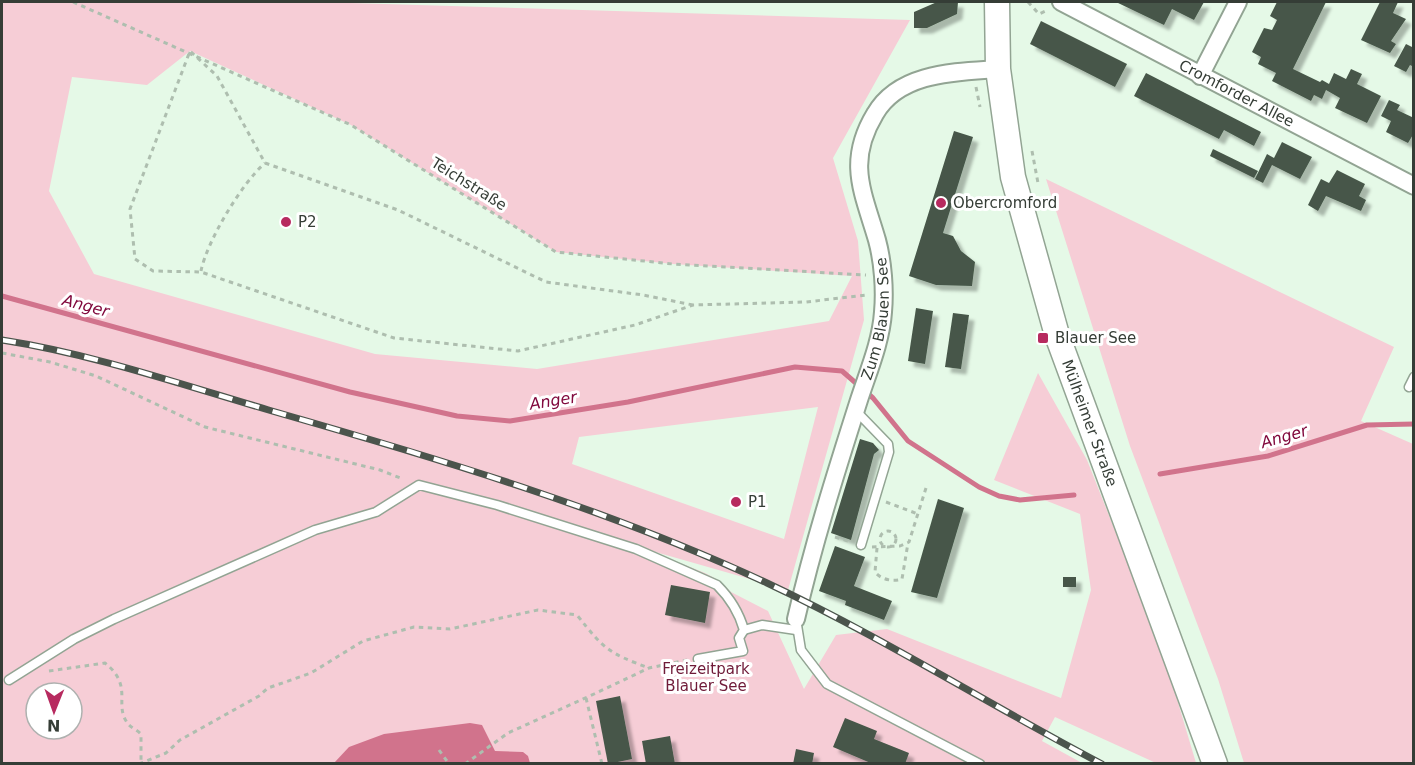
<svg xmlns="http://www.w3.org/2000/svg" width="1415" height="765" font-family="'DejaVu Sans',sans-serif">
	<style>
		.green { fill: #f6cdd6; fill-rule: evenodd }
		.water { fill: #d1738c }
		.lines { fill: none; stroke-linecap: round; stroke-linejoin: round }
		.stream { stroke: #d1738c; stroke-width: 5 }
		.building { fill: #465748; filter: url(#shadow) }
		.service-casing { stroke: #92a493; stroke-width: 11 }
		.minor-casing { stroke: #92a493; stroke-width: 20 }
		.secondary-casing { stroke: #92a493; stroke-width: 27 }
		.path { stroke: #aebeaf; stroke-width: 3; stroke-dasharray: 4.5 4.5; stroke-linecap: butt }
		.service { stroke: #fff; stroke-width: 8 }
		.minor { stroke: #fff; stroke-width: 16 }
		.secondary { stroke: #fff; stroke-width: 24 }
		.rail-casing { stroke: #4b544c; stroke-width: 7 }
		.rail { stroke: #fff; stroke-width: 4.5; stroke-dasharray: 14; stroke-linecap: butt }
		.poi-dot { fill: #b72a5f; stroke: #fff; stroke-width: 2 }
		.labels { text-anchor: middle; stroke-width: 6; stroke-linejoin: round; paint-order: stroke }
		.street-label { font-size: 15px; fill: #353d36; stroke: #fff }
		.poi-label { font-size: 15px; fill: #353d36; stroke: #fff; text-anchor: start }
		.park-label { font-size: 15px; fill: #6f1a38; stroke: #fff }
		.water-label { font-size: 16px; font-style: italic; fill: #81093d; stroke: #fff }
	</style>
	<defs>
		<filter id="shadow"><feDropShadow dx="5.5" dy="5.5" stdDeviation="1.5" flood-color="#0004"/></filter>
	</defs>
	<rect width="100%" height="100%" fill="#e5f9e7"/>
	<g class="green">
		<path d="M2 2H317L910 20 833 158 858 241 864 320 788 590 645 549 705 573 720 581 731 592 768 611 804 689 836 635 887 629 1061 698 1091 590 1080 514 994 480 1038 373 1087 460 1163 652 1196 763H1156L1055 717 1042 741 1082 763H2ZM190 51 351 125 556 252 673 264 852 276 829 321 537 369 375 354 94 274 49 191 72 77 147 85ZM818 407 784 539 572 464 579 437ZM36 693H72V729H36Z"/>
		<path d="M1046 179 1394 347 1361 421 1413 444V763H1244L1218 679 1130 446Z"/>
	</g>
	<path class="water" d="M470 723 482 725 495 751 523 752 528 756 530 763H334L349 747 384 734Z"/>
	<g class="lines">
		<g class="stream">
			<path d="M2 296 350 392 457 416 510 421 628 402 795 367 842 371 873 398 908 441 979 487 999 496 1020 500 1074 495"/>
			<path d="M1160 474 1268 456 1367 425 1414 424"/>
		</g>
	</g>
	<g class="building">
		<path d="M937 2H958L957 14 927 28H914V12Z"/>
		<path d="M1116 2H1204L1194 20 1172 9 1164 25Z"/>
		<path d="M1277 2H1326L1293 69 1320 82 1322 80 1329 84 1334 73 1346 79 1351 69 1362 74 1357 84 1381 96 1367 123 1335 108 1340 98 1326 90 1322 99 1314 95 1311 101 1272 81 1276 73 1258 64 1261 57 1252 52 1264 28 1272 30 1277 20 1270 16Z"/>
		<path d="M1380 2H1398L1393 13 1406 19 1391 41 1396 44 1390 53 1361 40Z"/>
		<path d="M1041 21 1127 64 1115 87 1030 44Z"/>
		<path d="M1406 44 1414 48V67L1410 65 1406 72 1394 66Z"/>
		<path d="M1146 73 1261 132 1254 146 1224 130 1219 139 1134 96Z"/>
		<path d="M1389 100 1400 105 1397 110 1414 118V133L1408 143 1386 132 1391 121 1381 116Z"/>
		<path d="M954 131 973 137 943 233 953 236 961 251 975 262 972 286 936 285 909 276Z"/>
		<path d="M1282 142 1312 157 1300 179 1272 165 1263 183 1255 179 1267 154 1274 158Z"/>
		<path d="M1213 149 1258 171 1254 178 1210 156Z"/>
		<path d="M1337 170 1365 184 1359 196 1366 200 1361 211 1326 196 1318 211 1308 205 1321 179 1329 183Z"/>
		<path d="M916 308 933 311 925 364 908 361Z"/>
		<path d="M953 313 969 315 961 369 945 367Z"/>
		<path d="M860 439 873 443 879 450 874 454 851 540 831 533Z"/>
		<path d="M938 499 964 508 937 598 911 592Z"/>
		<path d="M835 546 865 557 854 586 892 601 884 620 845 605 846 601 819 591Z"/>
		<rect x="1063" y="577" width="13" height="10"/>
		<path d="M671 585 710 592 705 623 665 615Z"/>
		<path d="M620 696 632 759 608 764 596 701Z"/>
		<path d="M845 718 877 731 874 739 909 753 905 764H873L833 747Z"/>
		<path d="M670 736 675 764H646L642 741Z"/>
		<path d="M796 749 814 753 812 764H793Z"/>
	</g>
	<g class="lines">
		<g class="service-casing">
			<g id="service">
				<path d="M1409 387 1414 377"/>
				<path d="M856 411 888 444 889 452 861 545"/>
				<path d="M796 619 801 650 827 684 980 764"/>
				<path d="M744 630 762 625 796 630"/>
				<path d="M9 680 74 639 114 619 315 530 376 512 419 485 497 505 636 549 717 585C730 598 739 612 744 630L739 638 743 651 698 659"/>
			</g>
		</g>
		<g class="minor-casing">
			<g id="minor">
				<path id="s1" d="M1061 2 1414 186"/>
				<path d="M1200 76 1238 2"/>
				<path id="s2" d="M796 619C813 545 836 472 859 400 868 372 881 342 883 312 885 290 883 262 877 240 863 192 846 162 875 114 899 72 956 72 998 69"/>
			</g>
		</g>
		<g class="secondary-casing">
			<g id="secondary">
				<path id="s3" d="M997 2 998 69 1013 177 1057 335 1215 764"/>
			</g>
		</g>
		<g class="path">
			<path d="M73 2 351 125 556 252 673 264 866 275"/>
			<path d="M1028 2 1039 14 1048 10"/>
			<path d="M976 87 980 107"/>
			<path d="M1032 151 1038 183"/>
			<path d="M201 271C207 241 242 183 265 163"/>
			<path d="M693 305 643 295 546 282 398 210 265 163 217 76 190 51 130 209 135 259 153 271 201 272 394 338 518 351 635 325 693 305 806 302 866 295"/>
			<path d="M2 353 50 362 96 376 205 427 380 470 403 479"/>
			<path d="M886 502 918 514"/>
			<circle cx="888" cy="539" r="8"/>
			<path d="M835 537 848 541"/>
			<path d="M872 547 900 546 909 542 926 488"/>
			<path d="M877 548 875 572C881 580 894 582 902 579L908 543"/>
			<path d="M49 671 105 663C135 687 112 705 129 725 132 728 137 730 141 734V762"/>
			<path d="M586 698 602 764"/>
			<path d="M439 750 449 764"/>
			<path d="M139 764 166 753 180 740 259 696 268 688 311 673 363 641 414 627 450 629 538 610 577 615C604 649 608 653 649 668"/>
			<path d="M465 764 508 733 594 694 649 668 687 660"/>
		</g>
		<use href="#service" class="service"/>
		<use href="#minor" class="minor"/>
		<use href="#secondary" class="secondary"/>
		<g class="rail-casing">
			<path id="rail" d="M2 340C93 354 183 385 272 411 440 459 608 509 767 583 882 637 990 705 1102 764"/>
		</g>
		<use href="#rail" class="rail"/>
	</g>
	<g class="poi-dot">
		<circle cx="941" cy="203" r="6"/>
		<circle cx="286" cy="222" r="6"/>
		<rect x="1037" y="332" width="12" height="12" rx="3"/>
		<circle cx="736" cy="502" r="6"/>
	</g>
	<g class="labels">
		<g class="street-label">
			<text dy="5" stroke="none"><textPath href="#s1" startOffset="198">Cromforder Allee</textPath></text>
			<text transform="translate(469 184) rotate(32)" y="5">Teichstraße</text>
			<text dy="5" stroke="none"><textPath href="#s2" startOffset="312">Zum Blauen See</textPath></text>
			<text dy="5" stroke="none"><textPath href="#s3" startOffset="434">Mülheimer Straße</textPath></text>
		</g>
		<g class="poi-label">
			<text x="953" y="208">Obercromford</text>
			<text x="298" y="227">P2</text>
			<text x="1055" y="343">Blauer See</text>
			<text x="748" y="507">P1</text>
		</g>
		<g class="park-label">
			<text x="706" y="674">Freizeitpark<tspan x="706" dy="17">Blauer See</tspan></text>
		</g>
		<g class="water-label">
			<text transform="translate(86 305) rotate(15)" y="6">Anger</text>
			<text transform="translate(553 400) rotate(-9)" y="6">Anger</text>
			<text transform="translate(1284 436) rotate(-16)" y="6">Anger</text>
		</g>
	</g>
	<rect width="1415" height="765" fill="none" stroke="#353d36" stroke-width="6"/>
	<g transform="translate(54 711) rotate(181)"><circle r="28" fill="#ffffff" stroke="#aeb1af" stroke-width="1.5"/>
	<path d="M0-4.5L10 22L0 15L-10 22Z" fill="#b72a5f"/>
	<text y="-9" font-size="16" font-weight="bold" text-anchor="middle" fill="#353d36">N</text>
	</g>
</svg>
